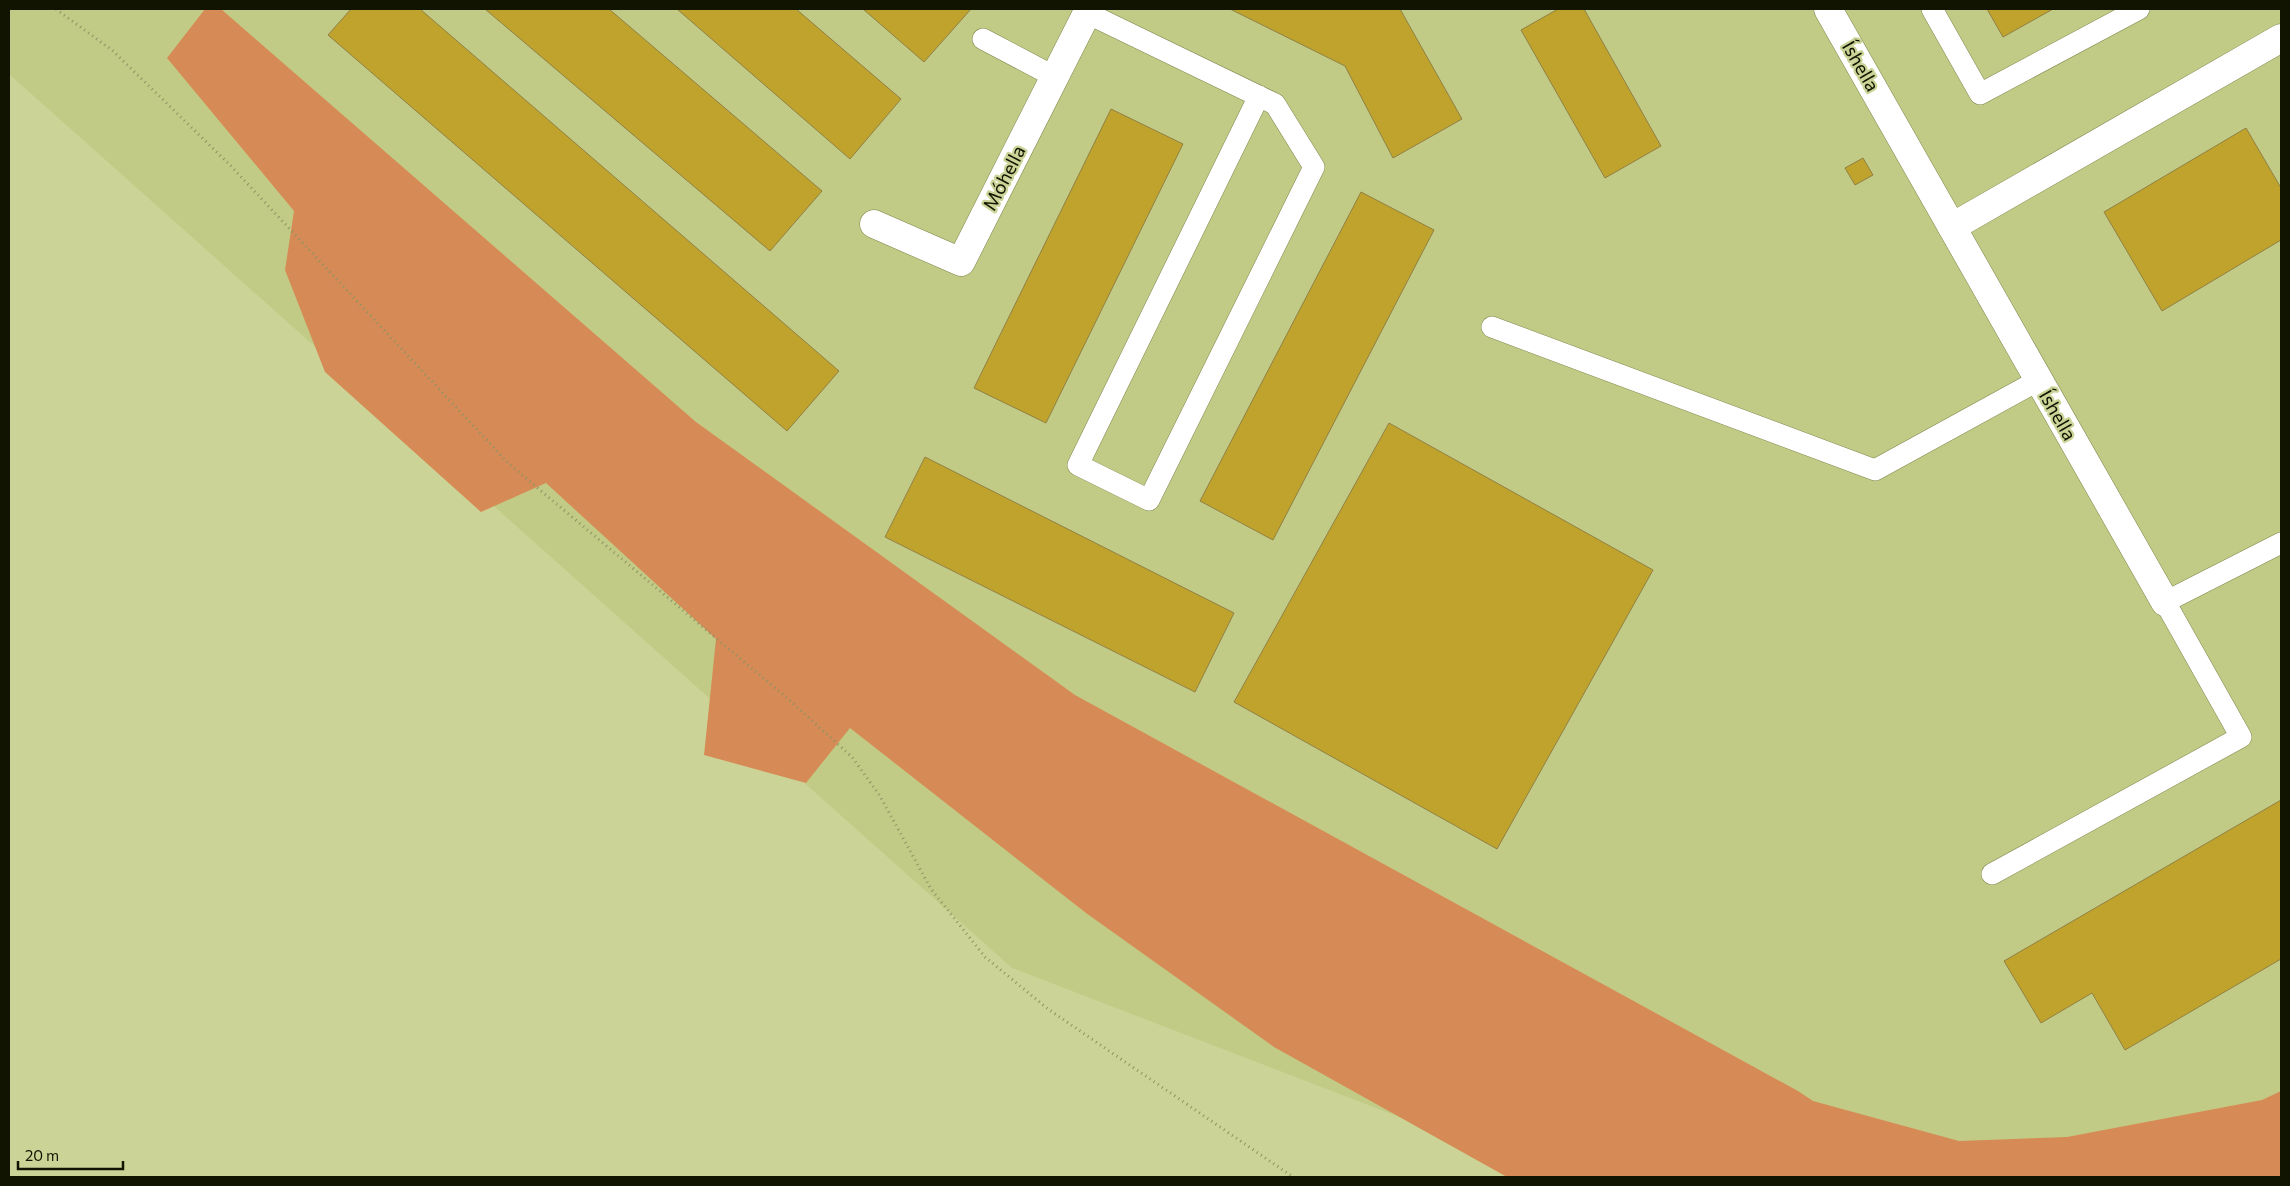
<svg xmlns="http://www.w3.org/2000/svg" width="2290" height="1186" font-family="Commissioner,sans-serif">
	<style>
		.built { fill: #c2cb86 }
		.green { fill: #d68b56 }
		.building { fill: #bfa32d; stroke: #908044 }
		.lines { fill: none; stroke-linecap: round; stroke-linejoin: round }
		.service-casing { stroke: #7f874c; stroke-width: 22 }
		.minor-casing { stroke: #7f874c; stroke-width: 29 }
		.path { stroke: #8c9363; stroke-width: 3; stroke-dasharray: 1 4; stroke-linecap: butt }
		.service { stroke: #fff; stroke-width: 21 }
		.minor { stroke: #fff; stroke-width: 28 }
		.labels { text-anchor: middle; stroke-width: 4.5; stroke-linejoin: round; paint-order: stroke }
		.street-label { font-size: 19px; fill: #111400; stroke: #cbd496 }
	</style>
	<rect width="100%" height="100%" fill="#cbd496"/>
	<path class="built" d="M9 9H2281V1177H1555L1012 968 9 74Z"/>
	<path class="green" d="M205 9H221L696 422 1075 695 1798 1091 1813 1101 1959 1141 2067 1137 2262 1100 2281 1091V1177H1507L1274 1047 1086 913 850 728 806 783 704 755 716 639 546 483 481 512 325 372 285 270 294 211 167 58Z"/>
	<g class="building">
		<path d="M351 9H420L839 371 787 431 328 35Z"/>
		<path d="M485 9H609L822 191 770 251Z"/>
		<path d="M677 9H796L901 99 850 159Z"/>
		<path d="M863 9H971L924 62Z"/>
		<path d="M1230 9H1400L1462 119 1393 158 1345 66Z"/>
		<path d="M1558 9H1584L1661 146 1605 178 1521 30Z"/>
		<path d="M1987 9H2053L2003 37Z"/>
		<path d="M1111 109 1183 144 1046 423 974 388Z"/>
		<path d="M2246 128 2281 188V240L2162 311 2104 212Z"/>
		<path d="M1863 158 1873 175 1855 185 1845 168Z"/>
		<path d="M1361 192 1434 230 1273 540 1200 501Z"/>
		<path d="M1389 423 1653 570 1497 849 1234 702Z"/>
		<path d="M925 457 1234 613 1195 692 885 537Z"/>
		<path d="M2281 800V959L2125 1050 2092 993 2041 1023 2004 961Z"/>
	</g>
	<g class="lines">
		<g class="service-casing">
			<g id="service">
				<path d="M1932 9 1980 94 2139 9"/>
				<path d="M1087 13 1275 104 1314 167 1149 500 1078 465 1259 96"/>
				<path d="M983 39 1055 77"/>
				<path d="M1492 327 1875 470 2039 380"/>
				<path d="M1992 874 2241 737 2165 602 2281 543"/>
			</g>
		</g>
		<g class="minor-casing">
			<g id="minor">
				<path d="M1828 9 2165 602"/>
				<path d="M874 224 961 262 1089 9"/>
				<path d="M1952 227 2281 38"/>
			</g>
		</g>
		<path class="path" d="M56 9 113 51 230 165 508 463 787 698 852 757 880 796 931 889 985 957 1048 1009 1293 1177"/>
		<use href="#service" class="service"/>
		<use href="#minor" class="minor"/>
	</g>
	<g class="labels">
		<g class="street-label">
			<text transform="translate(1861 66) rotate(60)" y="7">Íshella</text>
			<text transform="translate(1004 178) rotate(-63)" y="7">Móhella</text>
			<text transform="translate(2058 415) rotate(60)" y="7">Íshella</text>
		</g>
	</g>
	<rect width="2290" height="1186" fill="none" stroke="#111400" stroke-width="20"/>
	<path d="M18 1161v8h105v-8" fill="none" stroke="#111400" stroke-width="2.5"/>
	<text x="25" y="1161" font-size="15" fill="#111400" stroke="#cbd496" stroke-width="4" paint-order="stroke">20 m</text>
</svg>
